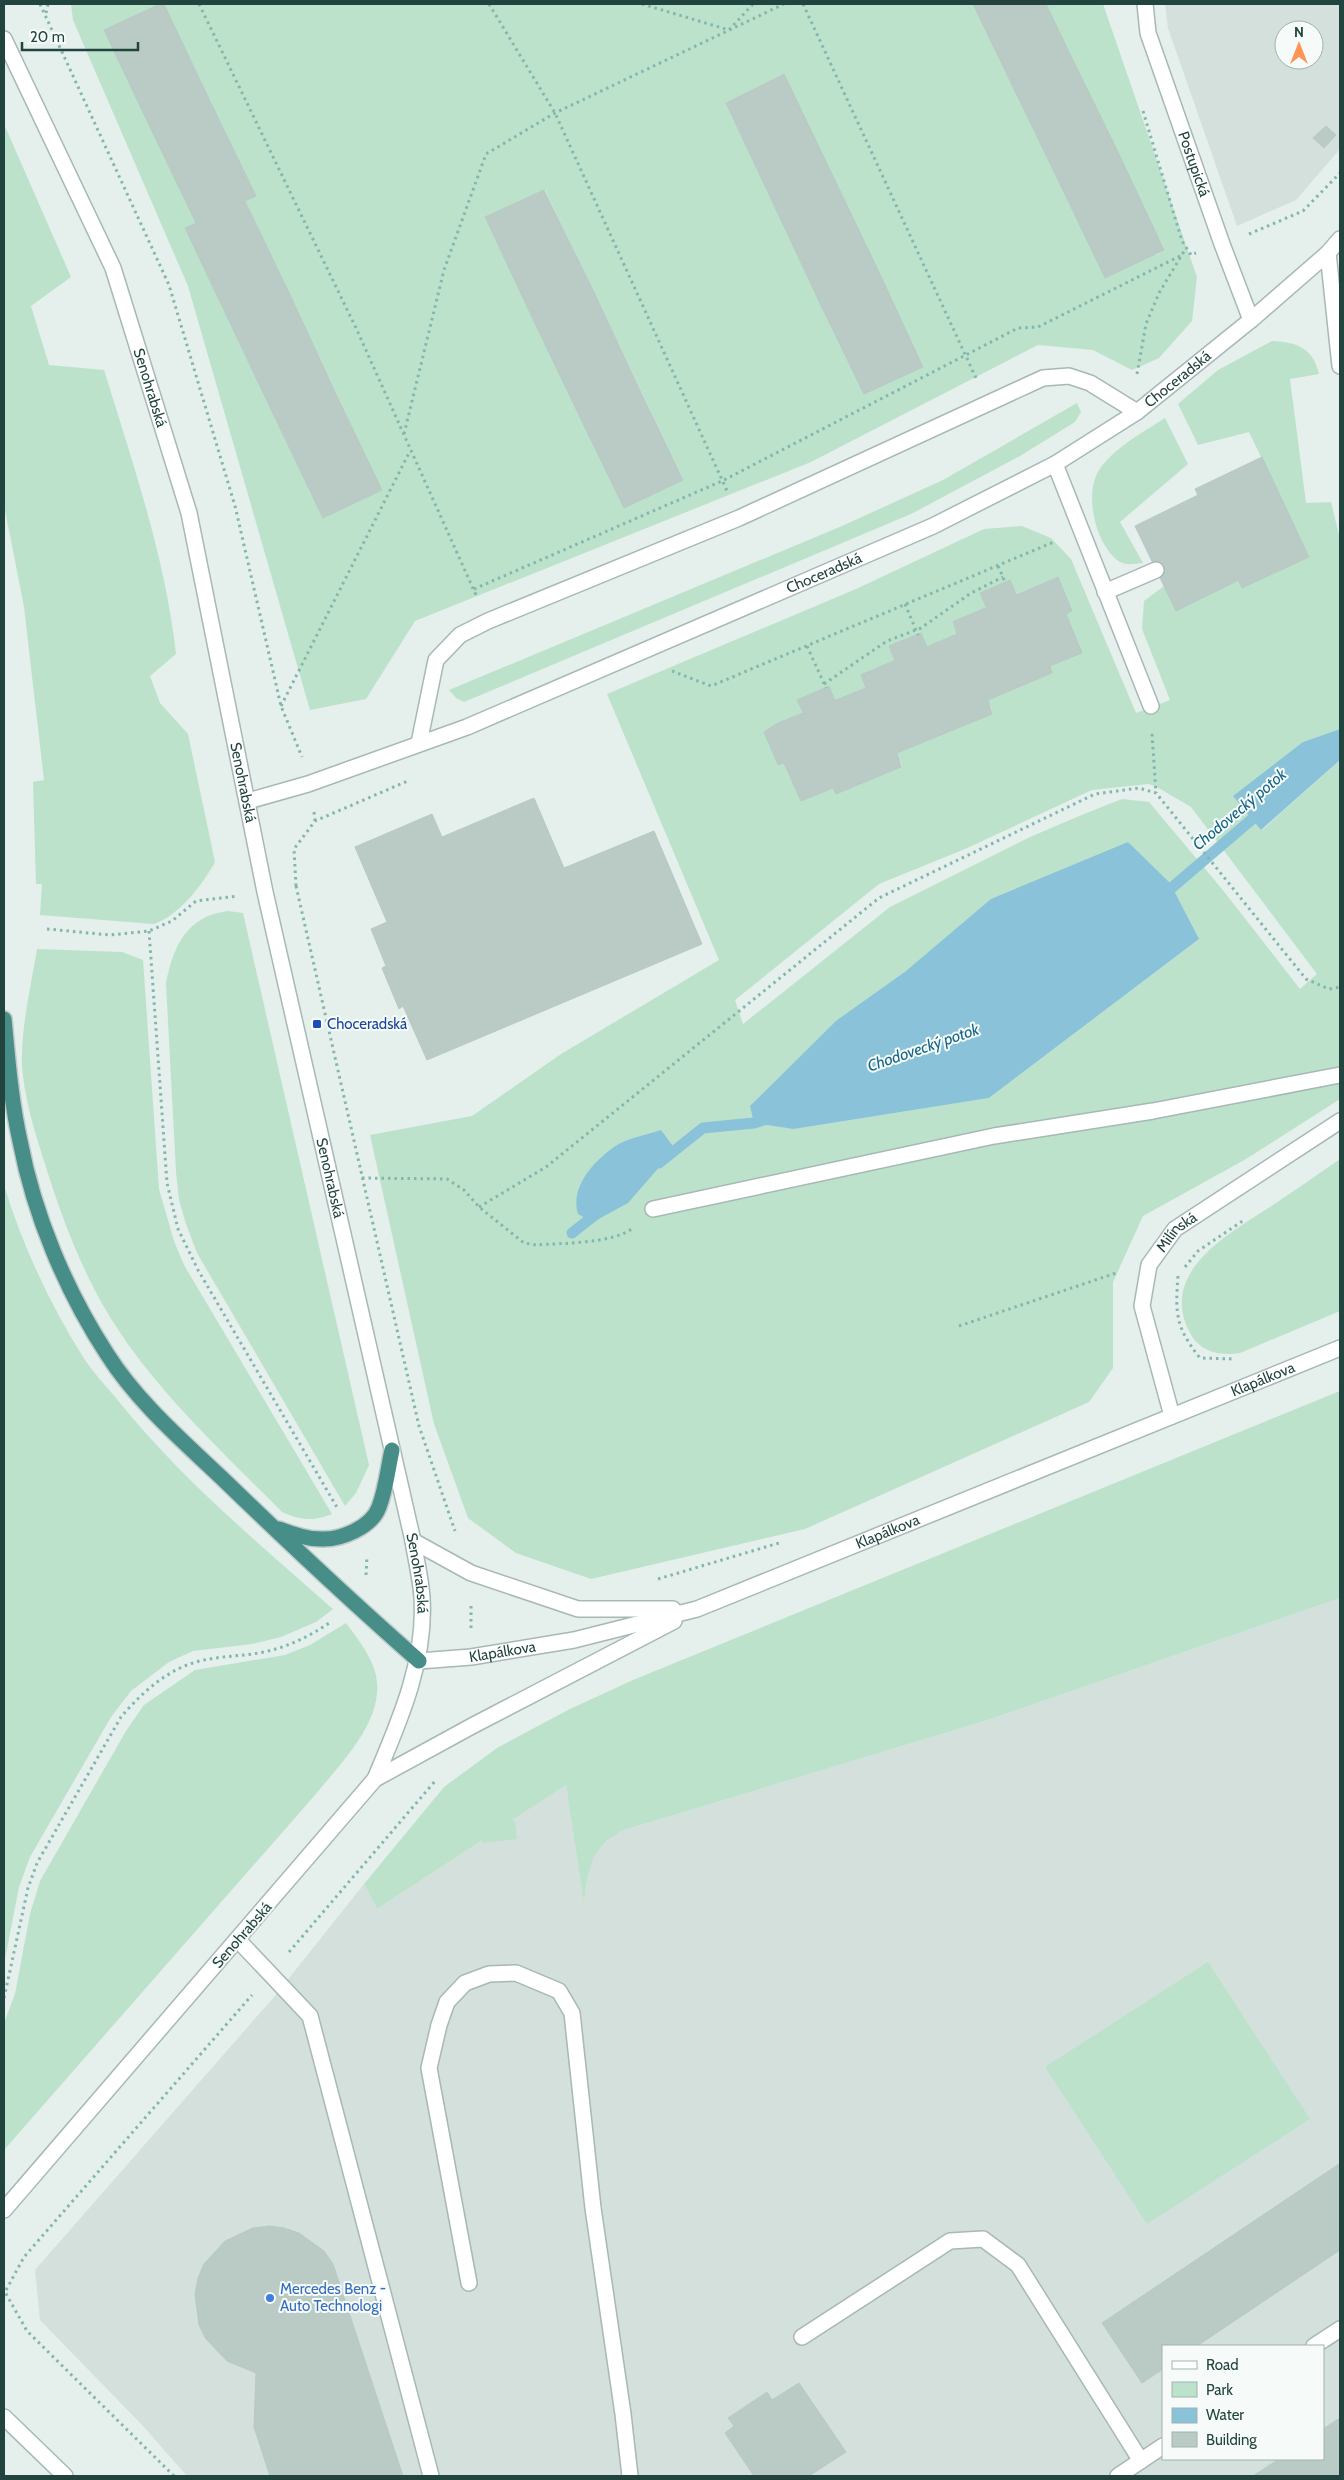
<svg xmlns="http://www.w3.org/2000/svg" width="1344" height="2480" font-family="Cabin,sans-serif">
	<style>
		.built { fill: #d3e0dc; fill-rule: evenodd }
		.green { fill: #bce2cc; fill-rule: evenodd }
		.water { fill: #89c2d9 }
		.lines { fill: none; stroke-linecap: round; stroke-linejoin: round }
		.stream { stroke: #89c2d9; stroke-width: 11 }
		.building { fill: #bacbc6; stroke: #b7cac5 }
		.service-casing { stroke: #a7b8b5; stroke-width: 18 }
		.minor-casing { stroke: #a7b8b5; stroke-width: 18 }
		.tertiary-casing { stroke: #a7b8b5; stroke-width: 18 }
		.secondary-casing { stroke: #a2bcb7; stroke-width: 18 }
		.trunk-casing { stroke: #c1cbc9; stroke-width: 18 }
		.path { stroke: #83b6ad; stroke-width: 3; stroke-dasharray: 2.5 4; stroke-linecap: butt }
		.service { stroke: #fff; stroke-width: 15 }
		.minor { stroke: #fff; stroke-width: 15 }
		.tertiary { stroke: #fff; stroke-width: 15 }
		.secondary { stroke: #fff; stroke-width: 15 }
		.trunk { stroke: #488e88; stroke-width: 15 }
		.transit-dot { fill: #1a4fb4; stroke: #f6fbf9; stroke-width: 2 }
		.shop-dot { fill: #3f7fe0; stroke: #f6fbf9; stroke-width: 2 }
		.labels { text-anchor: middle; stroke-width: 4; stroke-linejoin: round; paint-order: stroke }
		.street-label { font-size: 15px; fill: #22443f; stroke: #f6fbf9 }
		.transit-label { font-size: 15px; fill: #164399; stroke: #f6fbf9; text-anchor: start }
		.shop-label { font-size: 15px; fill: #366cbe; stroke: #f6fbf9; text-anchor: start }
		.water-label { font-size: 16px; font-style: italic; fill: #156487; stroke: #f6fbf9 }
	</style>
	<rect width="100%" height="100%" fill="#e5efec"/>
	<g class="built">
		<path d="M1165 4H1340V149L1296 200 1237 226 1168 28ZM1284 30H1314V60H1284Z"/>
		<path d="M1340 1598V2476H187L143 2426 40 2320 35 2270 274 1997 364 1884 377 1909 566 1784 584 1900 590 1864 597 1850 614 1835 624 1830 988 1720ZM1163 2346H1323V2459H1163Z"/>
	</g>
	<g class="green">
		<path d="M71 4H160L104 30 196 223 185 228 323 518 382 490 245 201 255 196 164 4H973L1105 278 1156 253 1157 255 1164 249 1046 4H1103L1197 277 1192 321 1159 358 1132 370 1093 350 1038 345 811 462 415 621 366 699 310 710 188 286 73 20ZM783 74 923 366 918 369 817 297 726 103ZM545 190 683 479 624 508 485 218Z"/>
		<path d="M4 124 71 277 31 306 49 365 104 370C133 464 165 556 176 654L150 676 160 703 188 734 215 862C202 885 180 915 154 924L40 915 42 884H36L33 782 44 780 24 607 4 505Z"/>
		<path d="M1272 341C1297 342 1313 348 1319 374L1290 379 1306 503 1331 502 1340 539V729L1303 742 1249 815 1262 830 1340 760V1099L1246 1159 1143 1216 1113 1282V1368L1089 1402 805 1529 591 1579 516 1553 468 1518 434 1424 370 1135 472 1116 561 1054 719 960 607 694 856 589 984 529 1022 526 1051 538 1071 559 1136 713 1170 700 1142 629 1144 601 1164 586 1176 611 1239 580 1242 587 1309 556 1249 432 1198 445 1178 404 1218 370ZM1057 577 1072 611 1066 614 1081 653 1050 666 1052 673 988 700 993 713 897 753 902 766 836 794 833 788 801 801 784 763 778 765 764 732 804 714 798 700 835 701 866 688 861 675 895 661 889 646 921 634 927 647 957 634 953 621 986 607 980 593 1010 580 1016 594ZM1149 784 1157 787 1191 807 1317 974 1300 989 1222 889 1149 802 1122 799 1084 814 1030 837 890 907 743 1024 735 1000 879 884 965 849 1092 790ZM1199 939 989 1098 794 1129 837 1020 906 971Z"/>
		<path d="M1077 403 1081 412 1075 422 1020 456 911 514 464 702 456 698 449 690 842 526 943 480Z"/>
		<path d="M1165 418 1188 464 1120 522 1143 563C1134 564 1124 566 1117 560 1095 542 1084 494 1099 470 1115 447 1142 433 1165 418Z"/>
		<path d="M228 911 243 913 369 1465 356 1493 345 1506 197 1253 186 1224 179 1200 176 1172 166 983C173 946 187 916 228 911Z"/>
		<path d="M37 949 122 952 143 960 159 1189 174 1241 184 1265 332 1514C313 1522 300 1520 282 1512 219 1448 150 1386 104 1307 79 1263 60 1213 45 1164 35 1133 24 1098 22 1065 21 1026 31 986 37 949Z"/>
		<path d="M1340 1159V1311L1240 1353C1219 1356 1199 1352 1189 1331 1159 1271 1230 1233 1270 1207 1294 1191 1317 1175 1340 1159Z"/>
		<path d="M4 1185C22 1245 50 1304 83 1357 92 1371 105 1385 116 1398 179 1477 257 1542 333 1609L316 1622 281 1637 252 1644 193 1651 169 1662 131 1691 111 1717 30 1857 19 1887 4 1964Z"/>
		<path d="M1340 1391V1598L988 1720 624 1830C590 1847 589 1867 584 1902L566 1785 512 1820 515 1821 517 1839 483 1843 482 1840 377 1909 364 1884 444 1787 497 1748 570 1709 633 1680Z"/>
		<path d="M346 1623C355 1635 365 1648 371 1661 395 1711 344 1759 315 1795L4 2150V2023L15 1994 30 1914 40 1881 126 1731 144 1705 195 1670 285 1655 310 1645Z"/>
		<path d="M1208 1962 1310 2119 1147 2224 1045 2067Z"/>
	</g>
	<g class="water">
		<path d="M1340 729V760L1261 830 1233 796 1303 742Z"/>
		<path d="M1128 842 1170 883 1199 939 989 1098 794 1129 754 1123 750 1106 837 1020 906 971 991 899Z"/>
		<path d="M661 1130 675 1149 628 1203 593 1222 578 1214C570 1187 593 1162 614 1147 626 1138 647 1135 661 1130Z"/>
	</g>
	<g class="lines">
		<g class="stream">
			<path d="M1162 896 1264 809"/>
			<path d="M659 1163 703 1128 754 1123 767 1119"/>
			<path d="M572 1233 600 1211"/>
		</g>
	</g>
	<g class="building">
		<path d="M160 4H164L209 99 150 127 104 30Z"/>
		<path d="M973 4H1046L1071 56 1012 85Z"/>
		<path d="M1071 56 1118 152 1058 180 1012 85Z"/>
		<path d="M784 74 831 172 772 201 726 103Z"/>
		<path d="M209 99 256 196 196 223 150 127Z"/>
		<path d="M1326 126 1336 135 1324 148 1313 138Z"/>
		<path d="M1118 152 1164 250 1105 278 1058 180Z"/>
		<path d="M831 172 877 268 817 297 772 201Z"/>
		<path d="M544 190 591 286 531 315 485 217Z"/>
		<path d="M245 201 291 297 231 325 185 228Z"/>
		<path d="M877 268 923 367 864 394 817 297Z"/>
		<path d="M591 286 636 382 577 411 531 315Z"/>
		<path d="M291 297 336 394 277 422 231 325Z"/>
		<path d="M636 382 683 480 624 508 577 411Z"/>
		<path d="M336 394 382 490 323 518 277 422Z"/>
		<path d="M1262 457 1309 557 1242 588 1195 489Z"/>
		<path d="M1198 495 1239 580 1176 611 1135 526Z"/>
		<path d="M1058 577 1072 611 1066 614 1082 653 1050 666 1052 673 988 700 992 714 954 621Z"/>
		<path d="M1010 580 1016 594 986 607 980 593Z"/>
		<path d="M953 621 992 714 897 753 901 767 863 674 957 634Z"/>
		<path d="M921 633 927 647 895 661 889 646Z"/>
		<path d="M863 674 901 767 836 794 833 788 801 801 784 763 778 765 764 732 778 723 866 688 861 675Z"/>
		<path d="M829 686 835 701 804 714 797 700Z"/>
		<path d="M534 798 564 868 654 831 702 944 427 1060 403 1006 399 1009 382 968 386 966 371 929 387 922 355 847 432 814 442 837Z"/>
		<path d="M1339 2164 1340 2250 1197 2346H1163V2369L1142 2383 1102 2323Z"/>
		<path d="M269 2226 284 2228 299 2233 324 2251 333 2264 403 2476H270L254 2427 256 2373 227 2361 206 2339 199 2325 195 2294 198 2278 204 2264 225 2241 253 2228Z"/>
		<path d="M799 2383 846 2452 809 2476H754L725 2433 734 2426 728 2418 767 2392 772 2400Z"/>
		<path d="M1340 2418V2476H1253L1279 2459H1323V2429Z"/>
	</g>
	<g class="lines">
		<g class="service-casing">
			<g id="service">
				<path d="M1328 253 1340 366"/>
				<path d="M1055 464 1151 706"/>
				<path d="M1105 592 1156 570"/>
				<path d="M419 743 436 660 460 635 488 621 739 518 1043 378 1069 376 1090 383 1137 412"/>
				<path d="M653 1209 994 1136 1153 1111 1340 1075"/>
				<path d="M238 1940 310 2016 431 2476"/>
				<path d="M469 2283 429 2068 439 2025 447 2002 465 1983 489 1974 516 1973 559 1991 572 2013 593 2208 623 2414 630 2476"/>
				<path d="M802 2337 950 2241 983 2239 1018 2265 1141 2461"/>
				<path d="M1314 2346 1340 2329"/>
				<path d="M1118 2476 1163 2446"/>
			</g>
		</g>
		<g class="minor-casing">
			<g id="minor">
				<path id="s1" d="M1145 4 1148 33 1222 244 1251 320"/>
				<path id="s2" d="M248 801 308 784 467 727 933 526 1055 464 1137 412 1251 320 1328 253 1340 239"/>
				<path id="s3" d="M1172 1416 1142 1306 1149 1265 1175 1229 1340 1121"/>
			</g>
		</g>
		<g class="tertiary-casing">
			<g id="tertiary">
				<path id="s4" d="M4 39 113 268 189 513 265 892 413 1541C416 1560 421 1580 422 1598 426 1662 399 1722 375 1779L4 2210"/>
				<path d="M413 1541 471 1573 578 1609H673"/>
				<path id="s5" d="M419 1661 471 1657 574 1640 697 1609 1340 1348"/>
				<path d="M375 1779 472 1726 674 1621"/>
			</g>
		</g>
		<g class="secondary-casing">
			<path id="secondary" d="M4 2417 65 2476"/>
		</g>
		<g class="trunk-casing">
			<g id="trunk">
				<path d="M4 1019C8 1060 11 1101 20 1141 34 1215 66 1291 107 1354 138 1403 184 1442 226 1482 289 1543 353 1603 419 1661"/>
				<path d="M279 1529C293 1534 306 1539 321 1539 341 1540 372 1527 379 1507 386 1489 388 1468 392 1450"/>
			</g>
		</g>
		<g class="path">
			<path d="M40 4 169 285 235 506 281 706 302 757"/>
			<path d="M199 4 356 328 476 595"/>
			<path d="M489 4 555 113 728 493"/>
			<path d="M642 4 729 30 753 4"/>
			<path d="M803 4 976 378"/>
			<path d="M46 13 48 4"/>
			<path d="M1143 111 1182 241 1191 255 1196 253"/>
			<path d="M1249 234 1303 211 1340 173"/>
			<path d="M1137 374 1146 324 1159 293 1186 248"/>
			<path d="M404 434 444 270 486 154 555 113 784 4"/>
			<path d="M998 566 1005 582"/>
			<path d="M474 589 722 481 1018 328 1038 327 1182 255"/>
			<path d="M905 604 918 635"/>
			<path d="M807 646 826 688"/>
			<path d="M672 671 711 686 1056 541"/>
			<path d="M824 684 887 641 921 628 971 593 1003 577"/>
			<path d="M281 706 410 451"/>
			<path d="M1152 734 1156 793"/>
			<path d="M314 812 315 821"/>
			<path d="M296 886 419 1426 455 1531"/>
			<path d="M296 886 294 849 315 821 410 780"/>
			<path d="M47 929 110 935 149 931 172 921 196 901 238 896"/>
			<path d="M149 931 167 1183 178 1229 198 1270 338 1509"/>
			<path d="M362 1178 447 1179 464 1190 479 1207 524 1243 536 1245C561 1243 615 1244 634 1227"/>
			<path d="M479 1207 546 1167 879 898 1095 794 1139 788 1156 793 1306 979 1329 989 1340 987"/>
			<path d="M1185 1267 1198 1251 1244 1220"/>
			<path d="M1178 1276C1175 1314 1176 1328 1200 1358L1235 1359"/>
			<path d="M959 1326 1119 1272"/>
			<path d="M366 1575 367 1557"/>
			<path d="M658 1579 779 1543"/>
			<path d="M471 1628V1602"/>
			<path d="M289 1952 436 1780"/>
			<path d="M4 1998 28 1888 37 1863 121 1717C138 1697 161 1675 187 1665 210 1656 235 1657 259 1653 286 1648 309 1637 332 1621"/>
			<path d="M174 2476 27 2331 5 2292 24 2257 252 1995"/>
		</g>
		<use href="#service" class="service"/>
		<use href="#minor" class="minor"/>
		<use href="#tertiary" class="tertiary"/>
		<use href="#secondary" class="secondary"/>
		<use href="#trunk" class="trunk"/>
	</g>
	<rect class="transit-dot" x="312" y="1019" width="10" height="10" rx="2.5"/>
	<circle class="shop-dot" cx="270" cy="2298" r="5"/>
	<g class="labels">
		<g class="street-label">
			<text dy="5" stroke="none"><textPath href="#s1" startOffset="168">Postupická</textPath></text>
			<text dy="5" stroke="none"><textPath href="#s2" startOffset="1025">Choceradská</textPath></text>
			<text dy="5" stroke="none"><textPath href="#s4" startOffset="379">Senohrabská</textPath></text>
			<text dy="5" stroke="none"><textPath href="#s2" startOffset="620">Choceradská</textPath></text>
			<text dy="5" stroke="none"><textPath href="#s4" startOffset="785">Senohrabská</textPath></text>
			<text dy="5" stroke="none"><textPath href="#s4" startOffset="1190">Senohrabská</textPath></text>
			<text dy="5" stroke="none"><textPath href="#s3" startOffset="199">Milínská</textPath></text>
			<text dy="5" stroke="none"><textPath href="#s5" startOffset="894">Klapálkova</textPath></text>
			<text dy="5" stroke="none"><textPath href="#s5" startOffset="489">Klapálkova</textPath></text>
			<text dy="5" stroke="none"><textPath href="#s4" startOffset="1595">Senohrabská</textPath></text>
			<text dy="5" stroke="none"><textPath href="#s5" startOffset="84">Klapálkova</textPath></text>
			<text transform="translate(242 1935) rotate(-49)" y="5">Senohrabská</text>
		</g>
		<g class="transit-label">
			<text x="327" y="1029">Choceradská</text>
		</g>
		<g class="shop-label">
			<text x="280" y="2294">Mercedes Benz -<tspan x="280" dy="17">Auto Technologi</tspan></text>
		</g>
		<g class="water-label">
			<text transform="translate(1239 809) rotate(-40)" y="6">Chodovecký potok</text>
			<text transform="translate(923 1047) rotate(-19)" y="6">Chodovecký potok</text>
		</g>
	</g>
	<rect width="1344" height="2480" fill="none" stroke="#22443f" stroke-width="10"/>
	<rect x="1162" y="2345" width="162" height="115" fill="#f6fbf9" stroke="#a1b2af"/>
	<rect x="1172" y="2361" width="25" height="8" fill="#ffffff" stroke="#a1b2af"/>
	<text x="1206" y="2370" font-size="15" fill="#22443f">Road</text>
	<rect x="1172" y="2382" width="25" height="15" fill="#bce2cc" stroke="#a1b2af"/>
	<text x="1206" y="2395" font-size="15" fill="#22443f">Park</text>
	<rect x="1172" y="2408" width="25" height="15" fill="#89c2d9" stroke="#a1b2af"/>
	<text x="1206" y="2420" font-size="15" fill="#22443f">Water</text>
	<rect x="1172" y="2432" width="25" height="15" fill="#bacbc6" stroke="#a1b2af"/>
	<text x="1206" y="2445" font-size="15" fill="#22443f">Building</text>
	<g transform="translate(1299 45)"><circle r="24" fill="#f6fbf9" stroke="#a1b2af"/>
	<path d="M0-4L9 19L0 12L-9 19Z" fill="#fe9554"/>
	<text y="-8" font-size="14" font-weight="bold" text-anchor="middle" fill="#22443f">N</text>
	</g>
	<path d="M22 42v8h116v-8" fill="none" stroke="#22443f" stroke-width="2.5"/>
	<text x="30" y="42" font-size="15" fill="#22443f" stroke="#f6fbf9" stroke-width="4" paint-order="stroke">20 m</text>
</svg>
